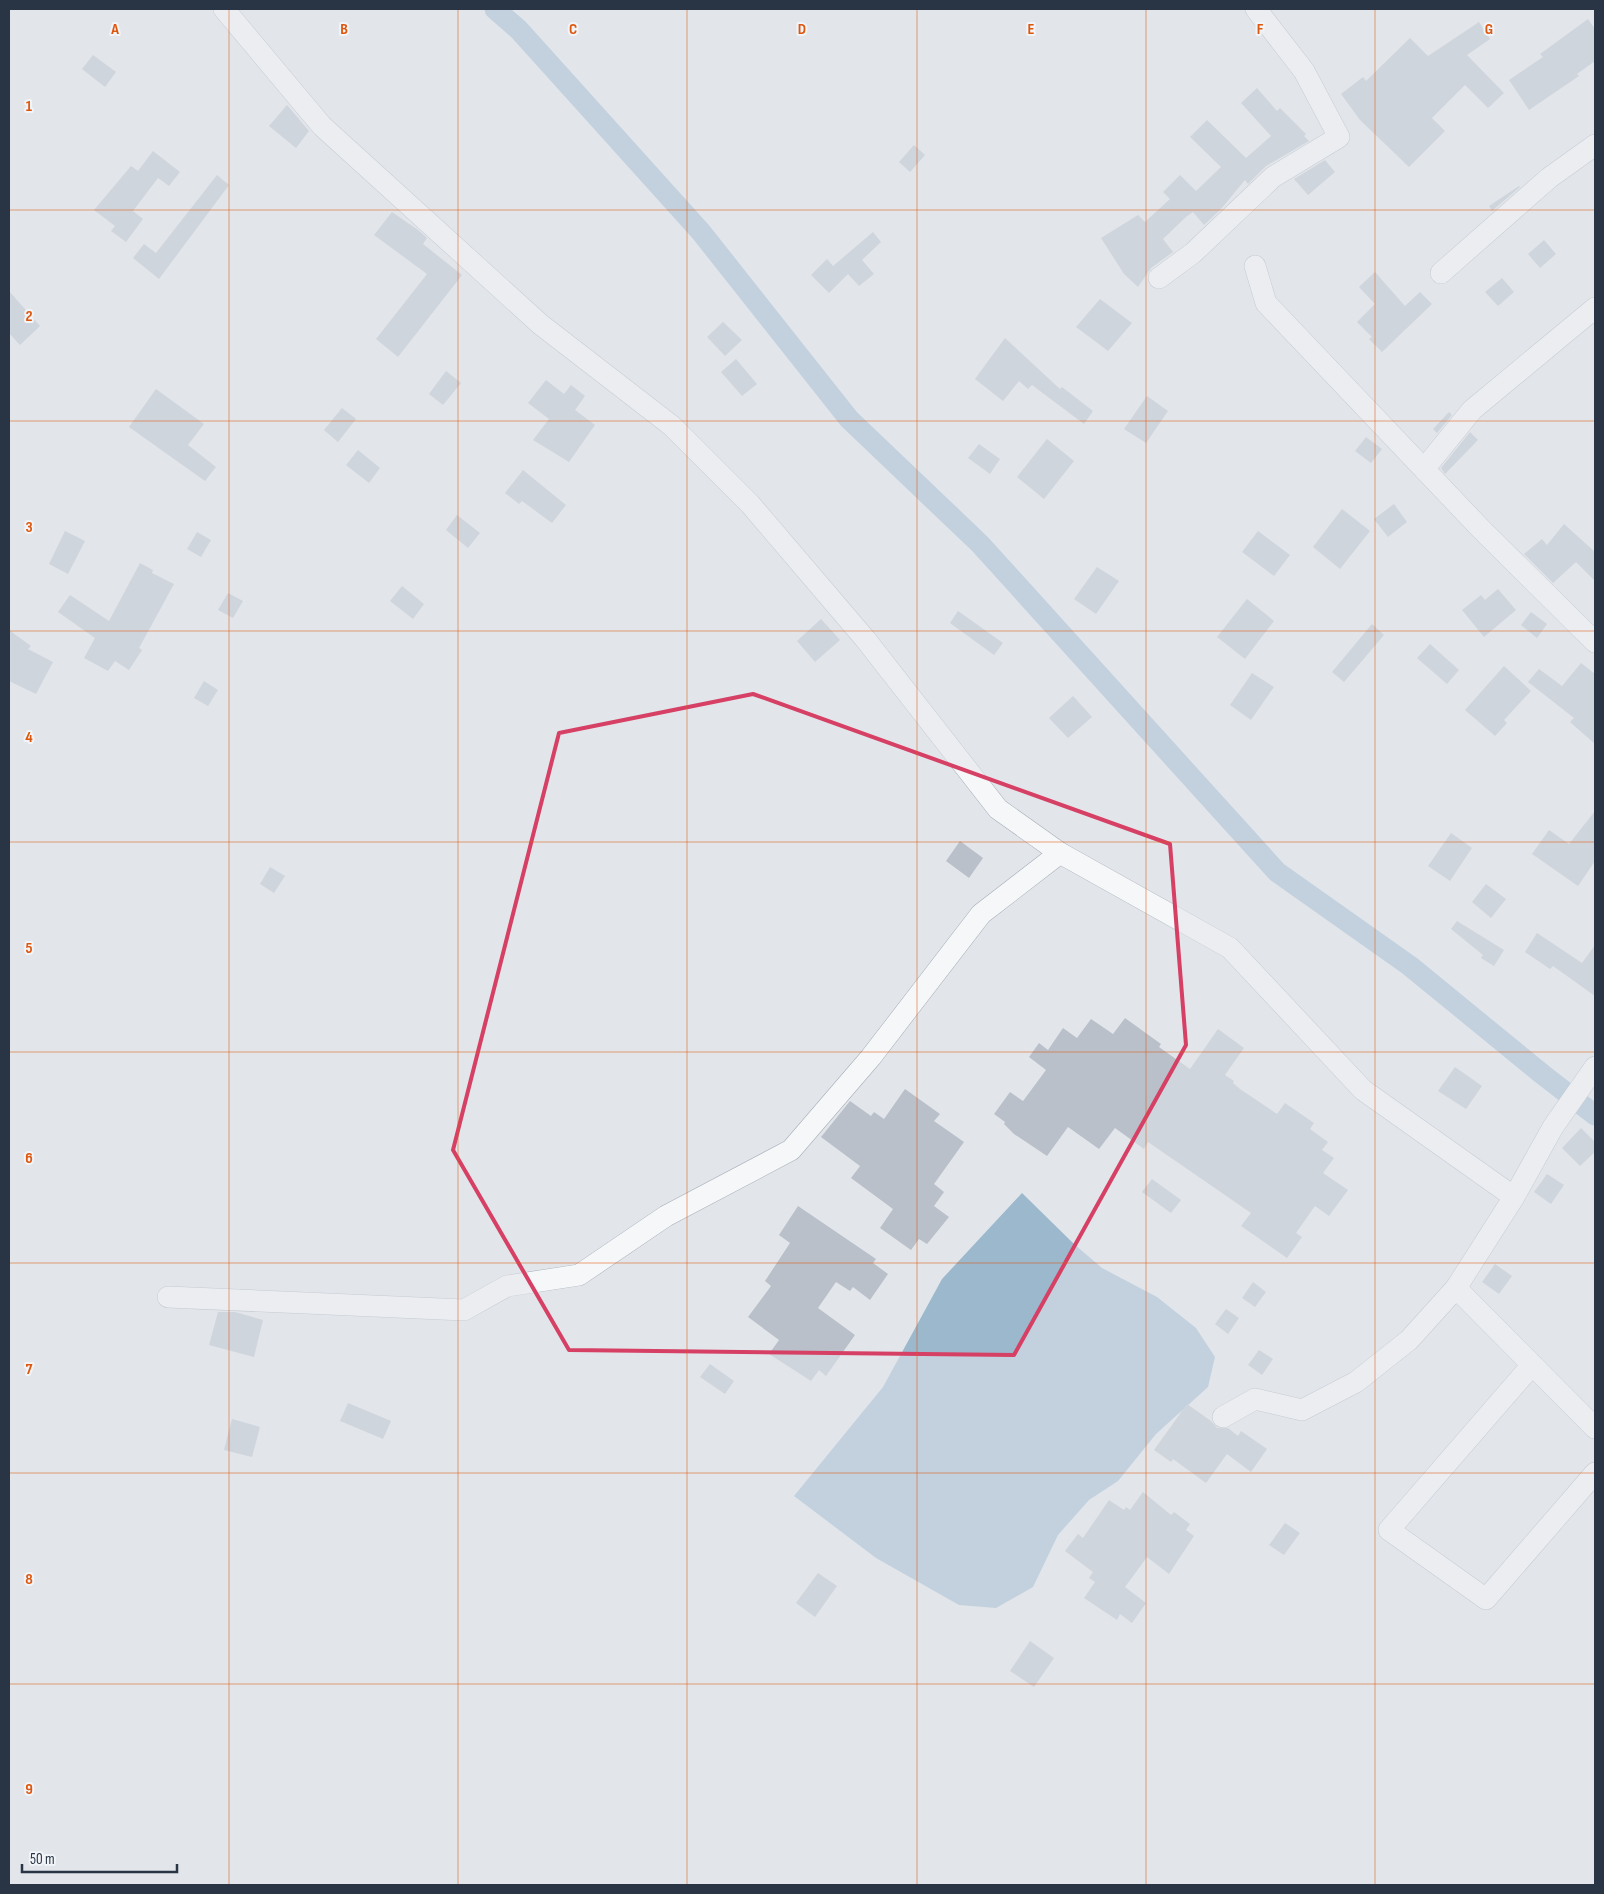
<svg xmlns="http://www.w3.org/2000/svg" width="1604" height="1894" font-family="'Sofia Sans Condensed',sans-serif">
	<style>
		.water { fill: #9bb8cd }
		.lines { fill: none; stroke-linecap: round; stroke-linejoin: round }
		.canal { stroke: #9bb8cd; stroke-width: 21 }
		.building { fill: #b9c0c9 }
		.street-casing { stroke: #a7adb6; stroke-width: 22 }
		.street { stroke: #f5f7f9; stroke-width: 21 }
		.marked { fill: none; stroke: #d74065; stroke-width: 4; stroke-linejoin: round }
		.grid { fill: none; stroke: #de570f; stroke-width: 1; stroke-opacity: 0.55 }
		.grid-label { font-size: 16px; text-anchor: middle; font-weight: bold; fill: #de570f; stroke: #f2f5f8; stroke-width: 4; stroke-linejoin: round; paint-order: stroke }
	</style>
	<rect width="100%" height="100%" fill="#e2e6eb"/>
	<path class="water" d="M1022 1193 1074 1244 1102 1268 1157 1297 1196 1328 1215 1357 1208 1387 1156 1434 1118 1481 1089 1500 1058 1535 1033 1587 996 1608 959 1605 876 1558 794 1496 883 1387 942 1279Z"/>
	<g class="lines">
		<path class="canal" d="M495 9 519 30 701 232 849 419 980 544 1277 872 1410 966 1542 1074 1595 1115"/>
	</g>
	<g class="building">
		<path d="M1588 19 1595 29V61L1577 74 1579 76 1529 110 1509 80 1543 57 1540 54Z"/>
		<path d="M1479 22 1490 39 1467 55 1504 93 1488 108 1465 85 1432 118 1445 131 1409 167 1360 120 1341 94 1363 77 1366 81 1410 38 1428 56Z"/>
		<path d="M93 55 116 72 105 87 82 69Z"/>
		<path d="M1257 88 1277 111 1280 108 1306 134 1304 136 1309 141 1266 166 1248 184 1245 180 1221 209 1204 225 1193 212 1187 216 1163 239 1173 252 1151 268 1138 287 1124 274 1101 238 1138 215 1145 222 1170 199 1163 192 1180 175 1196 191 1221 167 1190 137 1207 120 1246 158 1271 136 1241 103Z"/>
		<path d="M287 105 309 131 296 148 269 126Z"/>
		<path d="M914 145 925 155 910 172 899 162Z"/>
		<path d="M153 151 180 172 169 186 158 178 133 211 143 219 126 242 111 231 115 226 94 210 131 166 138 171Z"/>
		<path d="M1325 160 1335 172 1308 195 1294 179Z"/>
		<path d="M217 175 229 185 159 279 133 258 144 244 156 253Z"/>
		<path d="M1519 186 1520 187 1492 211 1489 206Z"/>
		<path d="M392 212 418 230 427 238 423 244 462 275 398 357 376 339 427 274 374 235Z"/>
		<path d="M873 232 881 242 862 260 874 274 859 286 848 274 829 293 811 275 827 259 833 266Z"/>
		<path d="M1544 240 1556 254 1540 268 1528 254Z"/>
		<path d="M1375 272 1405 306 1420 292 1432 304 1382 352 1369 339 1372 337 1357 322 1375 304 1359 287Z"/>
		<path d="M1502 278 1514 292 1498 306 1485 292Z"/>
		<path d="M9 291 40 326 20 345 9 333Z"/>
		<path d="M1100 299 1132 323 1108 351 1076 327Z"/>
		<path d="M723 322 742 340 725 356 707 337Z"/>
		<path d="M1005 338 1060 389 1062 387 1093 411 1084 424 1032 385 1028 389 1019 381 1003 401 975 379Z"/>
		<path d="M736 359 757 384 742 396 721 372Z"/>
		<path d="M446 371 461 383 443 405 429 394Z"/>
		<path d="M546 380 564 394 571 385 585 396 575 410 595 425 569 462 533 440 549 419 528 403Z"/>
		<path d="M156 389 204 424 188 445 216 467 205 481 129 427Z"/>
		<path d="M1147 396 1168 411 1146 443 1124 429Z"/>
		<path d="M342 408 356 419 338 442 324 430Z"/>
		<path d="M1449 412 1452 415 1437 433 1433 429Z"/>
		<path d="M1470 432 1478 440 1445 474 1441 468Z"/>
		<path d="M1366 437 1382 449 1371 463 1355 451Z"/>
		<path d="M1047 439 1074 461 1044 499 1017 477Z"/>
		<path d="M979 444 1000 459 990 474 968 458Z"/>
		<path d="M358 450 380 468 369 483 346 465Z"/>
		<path d="M523 470 566 505 552 523 522 501 519 504 505 493Z"/>
		<path d="M1394 504 1407 522 1388 537 1374 519Z"/>
		<path d="M1342 509 1370 531 1340 569 1313 547Z"/>
		<path d="M457 515 480 533 468 548 446 530Z"/>
		<path d="M1564 524 1595 552V581L1576 562 1553 583 1524 554 1542 539 1547 545Z"/>
		<path d="M65 531 85 541 68 574 49 564Z"/>
		<path d="M1258 531 1290 555 1274 576 1242 552Z"/>
		<path d="M197 532 211 540 201 557 187 549Z"/>
		<path d="M140 563 153 570 152 573 174 584 139 648 142 650 129 670 115 661 108 671 84 658 95 638 58 612 70 595 109 621Z"/>
		<path d="M1097 567 1119 581 1096 614 1074 599Z"/>
		<path d="M402 586 424 604 413 619 390 601Z"/>
		<path d="M1498 589 1516 610 1484 637 1462 610 1481 595 1485 600Z"/>
		<path d="M228 593 243 601 233 618 218 610Z"/>
		<path d="M1247 599 1274 621 1245 659 1217 637Z"/>
		<path d="M958 611 1003 643 994 655 950 623Z"/>
		<path d="M1531 612 1547 624 1537 638 1521 625Z"/>
		<path d="M821 619 840 640 815 662 797 641Z"/>
		<path d="M1372 624 1384 635 1344 682 1332 672Z"/>
		<path d="M9 630 31 646 28 649 53 662 36 694 9 681Z"/>
		<path d="M1430 644 1459 670 1447 684 1417 658Z"/>
		<path d="M1581 663 1595 674V744L1570 722 1574 718 1528 682 1539 669 1562 686Z"/>
		<path d="M1504 666 1531 691 1504 720 1507 723 1495 736 1465 710Z"/>
		<path d="M1252 673 1274 687 1251 720 1230 705Z"/>
		<path d="M204 681 218 690 208 706 194 698Z"/>
		<path d="M1073 696 1092 717 1068 738 1049 718Z"/>
		<path d="M1595 811V861L1578 886 1532 854 1549 830 1569 844Z"/>
		<path d="M1451 833 1472 848 1450 881 1428 866Z"/>
		<path d="M960 841 983 858 969 878 946 861Z"/>
		<path d="M270 867 285 876 274 893 260 884Z"/>
		<path d="M1486 884 1506 899 1491 918 1472 902Z"/>
		<path d="M1457 921 1504 950 1494 966 1481 958 1483 955 1451 929Z"/>
		<path d="M1537 933 1582 963 1595 945V996L1553 966 1550 969 1525 952Z"/>
		<path d="M1125 1018 1161 1044 1159 1047 1190 1069 1218 1029 1244 1048 1225 1075 1234 1081 1233 1083 1240 1089 1277 1114 1285 1103 1314 1123 1310 1129 1328 1142 1322 1150 1334 1158 1323 1173 1348 1190 1329 1216 1315 1206 1296 1233 1302 1237 1287 1258 1241 1226 1251 1213 1148 1142 1144 1149 1115 1128 1099 1149 1068 1127 1047 1156 1014 1134 1004 1124 1005 1122 994 1114 1010 1092 1023 1101 1046 1070 1029 1057 1039 1043 1048 1050 1063 1028 1077 1038 1091 1019 1113 1034Z"/>
		<path d="M1455 1067 1482 1086 1466 1109 1438 1091Z"/>
		<path d="M905 1089 940 1114 934 1121 964 1142 934 1184 944 1192 934 1206 949 1217 927 1244 919 1239 911 1250 880 1228 893 1209 851 1178 860 1166 821 1137 850 1101 871 1116 874 1112 884 1119Z"/>
		<path d="M1581 1128 1595 1142V1152L1580 1166 1562 1148Z"/>
		<path d="M1547 1174 1564 1185 1551 1204 1534 1192Z"/>
		<path d="M1152 1179 1181 1200 1171 1213 1142 1192Z"/>
		<path d="M798 1206 876 1259 873 1263 888 1274 870 1300 853 1287 850 1291 836 1282 818 1308 855 1335 826 1376 819 1370 811 1381 769 1354 779 1340 748 1317 771 1286 765 1281 790 1243 779 1235Z"/>
		<path d="M1495 1264 1512 1276 1499 1294 1482 1282Z"/>
		<path d="M1253 1282 1266 1292 1255 1307 1242 1298Z"/>
		<path d="M1226 1309 1239 1318 1228 1334 1215 1324Z"/>
		<path d="M218 1312H235L263 1320 254 1357 209 1345Z"/>
		<path d="M1259 1350 1273 1359 1262 1375 1248 1365Z"/>
		<path d="M710 1364 734 1381 725 1394 700 1377Z"/>
		<path d="M348 1403 391 1421 383 1439 340 1421Z"/>
		<path d="M1187 1404 1211 1421 1217 1428H1228L1238 1436 1241 1431 1267 1449 1251 1472 1227 1454 1206 1483 1173 1459 1171 1462 1154 1450Z"/>
		<path d="M232 1419 260 1427 252 1457 224 1450Z"/>
		<path d="M1143 1492 1171 1515 1174 1512 1190 1524 1186 1530 1194 1536 1169 1574 1147 1557 1125 1587 1146 1603 1132 1623 1120 1614 1117 1620 1084 1598 1095 1582 1089 1578 1093 1572 1065 1551 1078 1534 1083 1538 1109 1500 1124 1510 1126 1507 1130 1510Z"/>
		<path d="M1285 1523 1300 1533 1284 1555 1269 1545Z"/>
		<path d="M818 1573 837 1586 815 1617 796 1603Z"/>
		<path d="M1030 1641 1054 1658 1034 1687 1010 1671Z"/>
	</g>
	<g class="lines">
		<g class="street-casing">
			<g id="street">
				<path d="M224 9 322 126 540 324 672 426 750 504 866 640 998 809 1060 853 1230 948 1363 1090 1514 1197"/>
				<path d="M1255 266 1266 303 1481 529 1595 642"/>
				<path d="M1441 273 1549 178 1595 145"/>
				<path d="M1159 278 1193 253 1273 177 1339 137 1304 71 1256 9"/>
				<path d="M1424 469 1472 410 1595 308"/>
				<path d="M1595 1067 1553 1127 1514 1197 1456 1288 1595 1428"/>
				<path d="M168 1297 464 1310 507 1286 579 1275 666 1216 791 1150 871 1057 981 914 1060 853"/>
				<path d="M1532 1365 1389 1530 1486 1599 1595 1473"/>
				<path d="M1223 1417 1255 1399 1302 1410 1356 1382 1409 1340 1456 1288"/>
			</g>
		</g>
		<use href="#street" class="street"/>
	</g>
	<path d="M0 0H1604V1894H0ZM753 694 1170 844 1186 1045 1014 1355 569 1350 453 1150 559 733Z" fill="#e2e6eb" fill-opacity=".55" fill-rule="evenodd"/>
	<path class="marked" d="M753 694 1170 844 1186 1045 1014 1355 569 1350 453 1150 559 733Z"/>
	<path class="grid" d="M229 9V1885M458 9V1885M687 9V1885M917 9V1885M1146 9V1885M1375 9V1885M9 210H1595M9 421H1595M9 631H1595M9 842H1595M9 1052H1595M9 1263H1595M9 1473H1595M9 1684H1595"/>
	<g class="grid-label">
		<text x="115" y="34">A</text>
		<text x="344" y="34">B</text>
		<text x="573" y="34">C</text>
		<text x="802" y="34">D</text>
		<text x="1031" y="34">E</text>
		<text x="1260" y="34">F</text>
		<text x="1489" y="34">G</text>
		<text x="29" y="111">1</text>
		<text x="29" y="321">2</text>
		<text x="29" y="532">3</text>
		<text x="29" y="742">4</text>
		<text x="29" y="953">5</text>
		<text x="29" y="1163">6</text>
		<text x="29" y="1374">7</text>
		<text x="29" y="1584">8</text>
		<text x="29" y="1794">9</text>
	</g>
	<rect width="1604" height="1894" fill="none" stroke="#293545" stroke-width="20"/>
	<path d="M22 1864v8h155v-8" fill="none" stroke="#293545" stroke-width="2.5"/>
	<text x="30" y="1864" font-size="15" fill="#293545" stroke="#f2f5f8" stroke-width="4" paint-order="stroke">50 m</text>
</svg>
